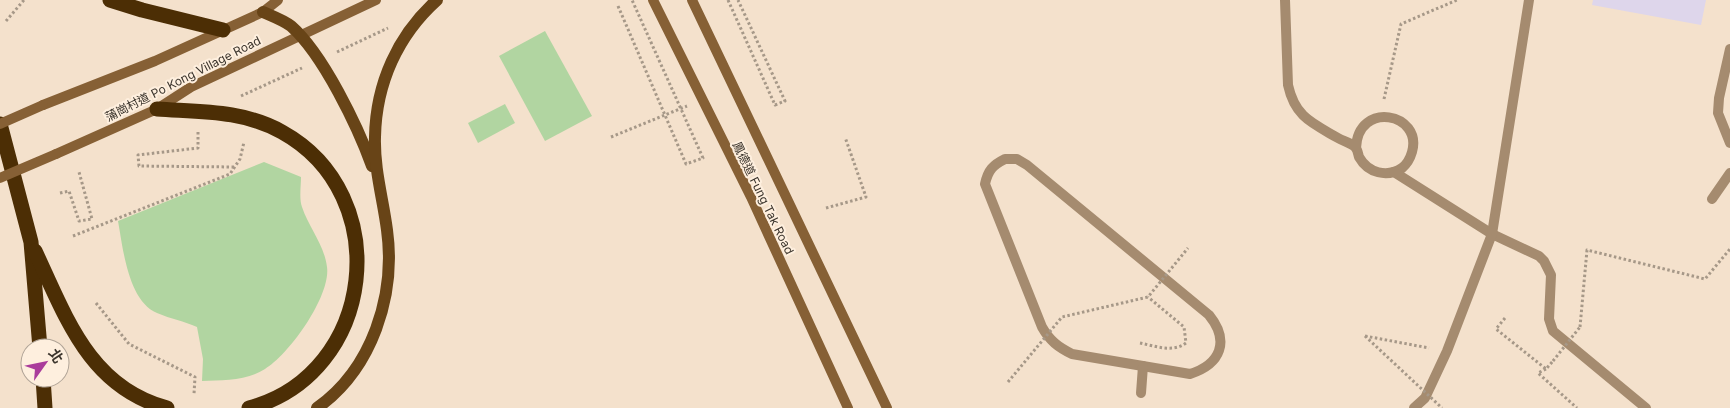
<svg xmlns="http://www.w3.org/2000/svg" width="1730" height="408" font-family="Inter,'Noto Sans TC',sans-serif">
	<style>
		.education { fill: #ded6eb }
		.green { fill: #b1d5a1 }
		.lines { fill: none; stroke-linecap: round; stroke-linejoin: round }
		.path { stroke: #a69888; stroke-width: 3; stroke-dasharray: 2.5 2.5; stroke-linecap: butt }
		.lane { stroke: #a58b6f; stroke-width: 10 }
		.secondary { stroke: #866035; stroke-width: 10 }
		.primary { stroke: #684417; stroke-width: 12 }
		.highway { stroke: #4c2e05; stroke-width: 15 }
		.path-bridge { stroke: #a69888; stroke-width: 3; stroke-dasharray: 2.5 2.5; stroke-linecap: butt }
		.secondary-bridge { stroke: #866035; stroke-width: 10 }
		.labels { text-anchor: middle; stroke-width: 4; stroke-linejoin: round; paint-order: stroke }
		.street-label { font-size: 12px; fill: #3b342c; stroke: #feefde }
	</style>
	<rect width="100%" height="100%" fill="#f4e1cc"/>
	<path class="education" d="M1593 0H1706L1701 25 1592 5Z"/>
	<g class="green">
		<path d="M545 31 592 116 545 141 499 56Z"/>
		<path d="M505 104 515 123 478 143 468 123Z"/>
		<path d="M264 162 301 177C301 186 299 199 302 207 309 228 324 244 327 267 331 296 289 355 265 369 246 381 223 380 202 381L203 359 197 327C184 321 171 319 157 313 128 301 123 248 118 221Z"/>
	</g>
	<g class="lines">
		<g class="path">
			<path d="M728 0 775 105 785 101 738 0"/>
			<path d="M6 21 24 0"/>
			<path d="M337 52 388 28"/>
			<path d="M241 96 302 68"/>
			<path d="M1384 99 1401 24 1457 0"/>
			<path d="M198 132V148L138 155 139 166 234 167"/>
			<path d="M611 137 687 106"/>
			<path d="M60 193 69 191 79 221 92 219 79 172"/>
			<path d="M826 208 866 197 845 137"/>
			<path d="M73 236 230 174 240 159 244 142"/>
			<path d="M96 303 129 344 195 377 194 394"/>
			<path d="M1505 318 1496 329 1546 369 1553 361"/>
			<path d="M1580 327 1587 250 1705 279 1730 249"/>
			<path d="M1365 336 1429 348"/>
			<path d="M1140 343C1155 346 1173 353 1186 343L1184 327 1148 297"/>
			<path d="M1546 369 1538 373 1577 408"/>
		</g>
		<g class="lane">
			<path d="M1285 0 1288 85C1295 117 1312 123 1338 138 1343 141 1351 143 1355 147 1358 150 1358 154 1359 157 1368 173 1387 178 1402 168 1407 164 1410 159 1412 152 1423 113 1358 100 1356 148"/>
			<path d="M1730 49 1719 98 1718 113 1730 143"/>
			<path d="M1005 159H1017L1027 165 1209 315C1230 341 1221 364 1190 374L1072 354C1058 347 1050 341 1042 327L985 184C988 170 993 165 1005 159Z"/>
			<path d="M1394 172 1492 234 1539 256 1544 261 1551 275 1549 319 1553 331 1646 408"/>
			<path d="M1712 199 1730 173"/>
			<path d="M1141 393 1143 366"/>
			<path d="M1414 408 1425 398 1447 351 1492 234 1529 0"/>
		</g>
		<g class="secondary">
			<path d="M653 0 751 197 848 408"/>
			<path d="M692 0 887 408"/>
			<path d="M43 105 155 61 263 12 278 0"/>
			<path d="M56 154 157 109 191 87 376 0"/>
		</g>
		<g class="primary">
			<path d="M263 12C272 16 283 20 291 26 323 54 358 127 372 166"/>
			<path d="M317 408C372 369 396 296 387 230 383 199 374 169 375 137 376 83 398 35 437 0"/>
		</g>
		<g class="highway">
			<path d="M110 0 142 10 223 30"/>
			<path d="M157 109C200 112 243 110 282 132 396 195 376 374 249 408"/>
			<path d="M0 124 31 242 40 348"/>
			<path d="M35 251C66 317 89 387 167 408"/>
			<path d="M43 378 45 408"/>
		</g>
		<g class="path-bridge">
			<path d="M618 6 686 164 703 158 632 0"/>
			<path d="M1365 336 1442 408"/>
			<path d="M1553 361 1580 327"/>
			<path d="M1008 382 1062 317 1148 297 1188 248"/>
		</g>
		<g class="secondary-bridge">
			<path d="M0 124 43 105"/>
			<path d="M0 178 56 154"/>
		</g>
	</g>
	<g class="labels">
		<g class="street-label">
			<text transform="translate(183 79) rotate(-27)" y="4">蒲崗村道 Po Kong Village Road</text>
			<text transform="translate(763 198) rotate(64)" y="4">鳳德道 Fung Tak Road</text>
		</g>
	</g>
	<g transform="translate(45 363) rotate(57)"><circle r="24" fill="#feefde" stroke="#b0a497"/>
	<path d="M0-4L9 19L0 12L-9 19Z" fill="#aa3c9b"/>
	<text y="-8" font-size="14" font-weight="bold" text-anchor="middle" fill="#3b342c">北</text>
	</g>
</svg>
